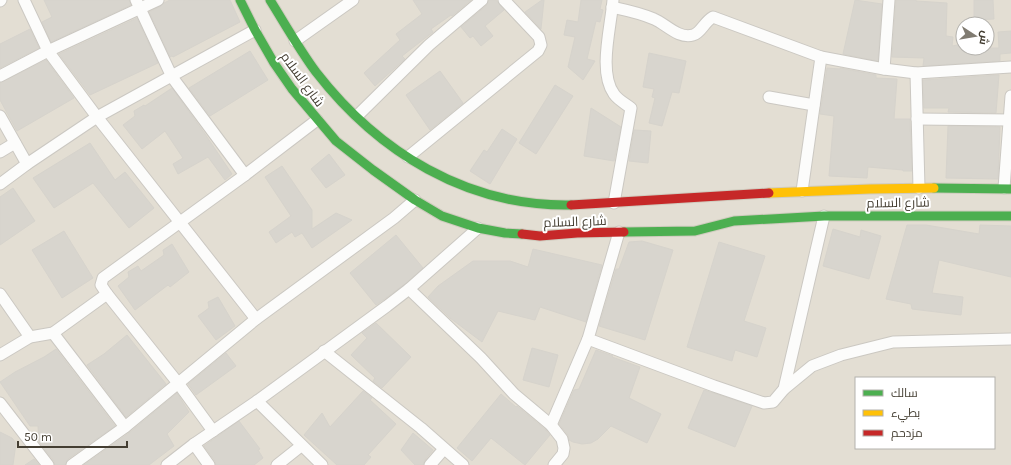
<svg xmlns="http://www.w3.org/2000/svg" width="1011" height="465" font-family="Karla,Cairo,sans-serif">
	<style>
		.residential { fill: #e3ded3; fill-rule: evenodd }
		.building { fill: #d8d5ce; stroke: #d6d3cc }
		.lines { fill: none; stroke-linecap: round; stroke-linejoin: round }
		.street-casing { stroke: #cbc8c2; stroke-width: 13 }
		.fast-casing { stroke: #cfcbbe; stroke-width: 11 }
		.slow-casing { stroke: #cfcbbe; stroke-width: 11 }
		.jam-casing { stroke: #cfcbbe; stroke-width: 11 }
		.street { stroke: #fcfcfb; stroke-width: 11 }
		.fast { stroke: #4caf50; stroke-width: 9 }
		.slow { stroke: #ffc107; stroke-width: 9 }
		.jam { stroke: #c62828; stroke-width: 9 }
		.labels { text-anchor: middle; stroke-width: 4; stroke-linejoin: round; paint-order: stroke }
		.street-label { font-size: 13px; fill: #443e32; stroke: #fff }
	</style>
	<rect width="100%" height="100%" fill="#eeece6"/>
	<path class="residential" d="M0 0H1011V465H0ZM963 24H987V48H963ZM856 378H994V448H856Z"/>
	<g class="building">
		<path d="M44 0H129L131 5 51 42 42 22 52 17Z"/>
		<path d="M170 0H230L240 22 173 57 172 56 170 57 149 12 161 6 164 3Z"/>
		<path d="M413 0H471L452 16 451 15 431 29 433 32 402 56 405 59 375 86 364 73 400 40 396 34 422 14Z"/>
		<path d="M489 0H496L504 10 485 26 493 36 481 46 473 36 470 38 461 27 487 5Z"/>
		<path d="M542 0H544L541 29 525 12Z"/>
		<path d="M581 0H602L600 9 603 10 600 22 596 21 587 59 595 61 583 80 568 67 575 37 564 35 567 20 578 22Z"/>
		<path d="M855 0 882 4 878 61 843 54Z"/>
		<path d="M896 0H916V1L947 3 946 36 953 37 952 46 963 44V48H999L998 32 1011 31V53L1000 54V61L923 66 924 58 892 57Z"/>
		<path d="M974 0H993L994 19 974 20Z"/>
		<path d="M137 18 158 63 90 95 59 54Z"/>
		<path d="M30 29 39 48 0 68V44Z"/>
		<path d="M250 51 268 80 210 116 189 88Z"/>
		<path d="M649 53 686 61 679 93 672 92 662 126 649 123 655 98 652 97 654 89 643 87Z"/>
		<path d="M46 60 74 98 17 131 0 100V83Z"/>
		<path d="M827 68 840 69V68L876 75V78L897 79 894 119H910L912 171H903V170L868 167 867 178 829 176 834 116 820 114Z"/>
		<path d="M440 71 463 103 430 130 406 95Z"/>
		<path d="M999 75 996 113 948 112 949 108H924L923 80Z"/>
		<path d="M555 85 573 96 536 154 519 143Z"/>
		<path d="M172 88 205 134 232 174 225 180 208 157 178 174 173 164 183 158 165 131 142 149 123 125 135 116 134 111 144 105 145 106Z"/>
		<path d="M591 108 621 127 614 161 584 156Z"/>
		<path d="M948 126 1000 127 998 179 946 178Z"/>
		<path d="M502 129 517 139 490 184 470 171 484 150 487 152Z"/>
		<path d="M634 130 651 131 648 163 629 161Z"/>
		<path d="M90 143 115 180 125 172 154 208 129 228 93 183 54 208 33 178Z"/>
		<path d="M329 154 345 175 326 188 311 169Z"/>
		<path d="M282 166 312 210V229L336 213 352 220 312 248 302 233 295 237 292 232 276 243 269 232 291 216 265 177Z"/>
		<path d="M13 188 35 221 0 245V197Z"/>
		<path d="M907 225H926L979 234 980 225 1011 226V277L939 260 932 293 963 297 961 315 912 309 911 304 886 299Z"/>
		<path d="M833 229 860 237 861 230 881 236 869 279 823 266Z"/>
		<path d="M64 231 93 278 62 298 32 250Z"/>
		<path d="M396 235 423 268 405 284 376 305 350 273Z"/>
		<path d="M642 241 673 250 645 340 599 326 616 269H619L629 242Z"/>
		<path d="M719 242 765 256 744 321 766 328 757 357 735 350 732 361 687 347Z"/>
		<path d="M172 244 189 272 170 287 168 285 135 310 118 286 129 277 128 272 138 266 141 271 164 255 163 250Z"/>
		<path d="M533 249 602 265 586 322 540 307 535 320 498 311 482 342 450 318 428 297 438 286 473 261H510L528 267Z"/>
		<path d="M218 297 235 326 216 340 198 316 209 308 208 302Z"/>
		<path d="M376 323 411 357 382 388 373 381 375 378 351 355 367 338 362 333Z"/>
		<path d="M127 335 166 384 126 417 87 365 104 354Z"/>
		<path d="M532 348 558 355 549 387 523 380Z"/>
		<path d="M56 349 115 426 68 459 65 465H55L54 461 39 442 38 426H30L0 382 15 372 44 357Z"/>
		<path d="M596 350 613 356 612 357 640 367 629 398 661 414 647 443 611 426 598 439 591 443 582 444 573 442 569 440 568 435 559 424 574 390 579 389Z"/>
		<path d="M226 353 236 366 196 395 188 384Z"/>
		<path d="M704 390 752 406 735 447 688 428Z"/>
		<path d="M363 391 372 398 370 400 396 424 368 455 371 457 364 465H337L304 435 322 413 330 427Z"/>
		<path d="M177 393 189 412 167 434 174 446 149 465H84L129 433Z"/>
		<path d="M501 394 516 407 517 406 546 430 550 435 525 465 491 438 472 461 457 448Z"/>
		<path d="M239 421 260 449 258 450 263 458 254 465H216L215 461 204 446Z"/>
		<path d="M0 432 12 438 16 443 13 465H0Z"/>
		<path d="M413 433 433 450 425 460 423 465H415L401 450Z"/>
		<path d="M34 459 39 465H25Z"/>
	</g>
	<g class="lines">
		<g class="street-casing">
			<g id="street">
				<path d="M24 0 48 51 97 117 256 319"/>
				<path d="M136 0 172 77 245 175"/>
				<path d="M613 0C611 27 598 72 614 94 618 100 626 104 631 108L614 203"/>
				<path d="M0 1 1 0"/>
				<path d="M612 7C626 10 641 13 654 19 666 24 678 39 693 35 701 33 704 22 713 17L821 57 884 69 916 73 1011 67"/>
				<path d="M295 41 353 0"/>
				<path d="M884 69 889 0"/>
				<path d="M916 73 919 188"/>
				<path d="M0 76 48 51 158 0"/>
				<path d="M769 97 814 105"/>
				<path d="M0 116 27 164"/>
				<path d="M357 116 429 45 482 0"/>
				<path d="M917 119 1011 120"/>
				<path d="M0 152 15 143"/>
				<path d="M408 157 538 51 541 45 539 37 504 0"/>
				<path d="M0 184 27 164 97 117 255 30"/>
				<path d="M1004 188 1011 96"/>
				<path d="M802 191 821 57"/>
				<path d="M619 232 588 339 714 386 764 403 773 402 784 389 824 216"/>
				<path d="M409 289 481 358 514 394 551 425 562 439 564 448 563 454 554 465"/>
				<path d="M0 294 30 337"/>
				<path d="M53 333 125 427"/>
				<path d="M324 351 421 428 463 465"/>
				<path d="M0 355 30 337 53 333 107 294"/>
				<path d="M784 389 812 366 841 355 893 342 1011 339"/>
				<path d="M257 401 322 465"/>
				<path d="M0 403 48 465"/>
				<path d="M551 425 588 339"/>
				<path d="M213 431 178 383 107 294 101 285 103 278 245 175 317 120"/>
				<path d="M194 444 209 465"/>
				<path d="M72 465 125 427 256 319 394 218 415 200"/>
				<path d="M167 465 194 444 257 401 387 306 409 289 478 228"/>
				<path d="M277 465 301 446"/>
				<path d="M430 465 444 449"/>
			</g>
		</g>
		<g class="fast-casing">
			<g id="fast">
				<path d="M240 0 255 30 274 63 292 89 336 141 373 170 415 200 442 216 478 228 505 233 522 234"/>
				<path d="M270 0C285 24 299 49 316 72 378 152 467 207 571 205"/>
				<path d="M934 188 1011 189"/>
				<path d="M624 232 695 231 734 221 824 216H1011"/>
			</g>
		</g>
		<g class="slow-casing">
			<path id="slow" d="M769 193 870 189 934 188"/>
		</g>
		<g class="jam-casing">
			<g id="jam">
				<path d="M571 205 769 193"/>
				<path d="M522 234 540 236 577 233 624 232"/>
			</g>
		</g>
		<use href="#street" class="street"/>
		<use href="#fast" class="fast"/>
		<use href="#slow" class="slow"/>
		<use href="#jam" class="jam"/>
	</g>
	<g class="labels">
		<g class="street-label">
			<text transform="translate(303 79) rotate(54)" y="5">شارع السلام</text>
			<text transform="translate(898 202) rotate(-1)" y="5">شارع السلام</text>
			<text transform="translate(575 221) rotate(-2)" y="5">شارع السلام</text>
		</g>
	</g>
	<rect x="855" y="377" width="140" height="72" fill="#ffffff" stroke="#b4b2ad"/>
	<rect x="863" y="390" width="20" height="6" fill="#4caf50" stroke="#b4b2ad"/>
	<text x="891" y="397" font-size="12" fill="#443e32">سالك</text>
	<rect x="863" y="410" width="20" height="6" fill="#ffc107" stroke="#b4b2ad"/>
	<text x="891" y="417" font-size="12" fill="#443e32">بطيء</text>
	<rect x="863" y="430" width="20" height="6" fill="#c62828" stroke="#b4b2ad"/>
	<text x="891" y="437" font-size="12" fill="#443e32">مزدحم</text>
	<g transform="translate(975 36) rotate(102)"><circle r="19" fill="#ffffff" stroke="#b4b2ad"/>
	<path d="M0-3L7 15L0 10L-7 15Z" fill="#807b71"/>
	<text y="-6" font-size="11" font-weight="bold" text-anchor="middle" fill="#443e32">ش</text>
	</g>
	<path d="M18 441v6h109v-6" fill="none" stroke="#443e32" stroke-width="2"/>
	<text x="24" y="441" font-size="12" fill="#443e32" stroke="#ffffff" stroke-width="3" paint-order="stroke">50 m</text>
</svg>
